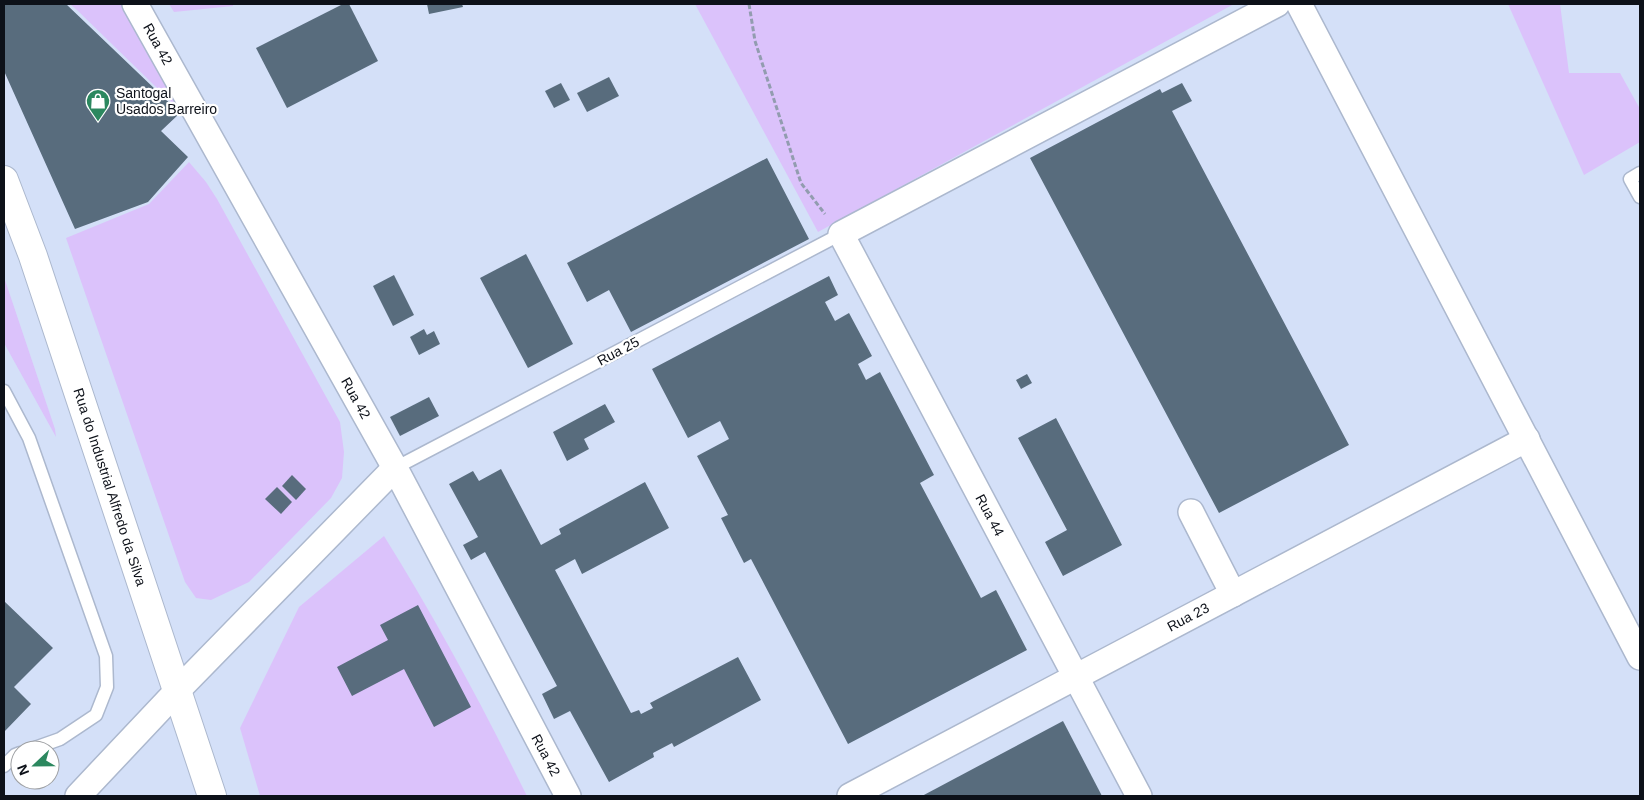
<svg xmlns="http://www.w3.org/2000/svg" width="1644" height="800" font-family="Helvetica,sans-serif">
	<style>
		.green { fill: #dbc2fb }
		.building { fill: #586c7d }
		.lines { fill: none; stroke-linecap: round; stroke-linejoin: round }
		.service-casing { stroke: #acb8ce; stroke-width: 15 }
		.minor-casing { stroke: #acb8ce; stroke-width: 28 }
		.tertiary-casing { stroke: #acb8ce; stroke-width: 30 }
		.path { stroke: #929caf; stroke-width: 3; stroke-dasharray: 5 2.5; stroke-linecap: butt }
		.service { stroke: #fff; stroke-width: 12 }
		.minor { stroke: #fff; stroke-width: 25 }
		.tertiary { stroke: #fff; stroke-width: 28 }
		.labels { text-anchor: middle; stroke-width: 4.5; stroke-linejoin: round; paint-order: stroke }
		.street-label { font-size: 14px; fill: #0d1119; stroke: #fff }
		.poi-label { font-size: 14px; fill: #0d1119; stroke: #fff; text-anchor: start }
	</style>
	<rect width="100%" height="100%" fill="#d4e0f8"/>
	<g class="green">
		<path d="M70 4H129L195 125 77 10Z"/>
		<path d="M169 4H233V6L174 12Z"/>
		<path d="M695 4H1234L818 232Z"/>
		<path d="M1508 4H1560L1569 73H1620L1640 109V142L1584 175Z"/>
		<path d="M189 162 206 182 217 199 340 422 344 452 342 478 331 498 249 582 211 600 196 598 185 582 66 238 149 204Z"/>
		<path d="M4 277 55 429 56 437 4 343Z"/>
		<path d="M384 536C437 621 483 707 527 796H260L240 728 299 607Z"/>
	</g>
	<g class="building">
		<path d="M4 4H66L180 113 161 131 188 157 148 202 75 229 4 71Z"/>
		<path d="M343 4H349L378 61 287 108 256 48Z"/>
		<path d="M427 4H462L463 7 429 14Z"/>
		<path d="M609 77 619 96 587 112 577 93Z"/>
		<path d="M561 83 570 100 554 108 545 91Z"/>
		<path d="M1182 83 1192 101 1172 111 1349 445 1219 513 1030 158 1160 89 1162 93Z"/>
		<path d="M767 158 809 239 631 332 609 290 587 302 567 263Z"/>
		<path d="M526 254 573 344 528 368 480 278Z"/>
		<path d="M394 275 414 315 393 326 373 286Z"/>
		<path d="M829 276 838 295 825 302 835 321 849 313 872 356 858 364 866 380 880 372 934 475 920 483 981 598 996 590 1027 650 848 744 751 559 744 563 721 518 728 515 697 456 729 439 720 421 688 438 652 369Z"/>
		<path d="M424 329 427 335 434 331 440 344 419 355 410 337Z"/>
		<path d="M1027 374 1032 383 1021 389 1016 380Z"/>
		<path d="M429 397 439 416 400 436 390 417Z"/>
		<path d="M605 404 615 422 584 439 589 449 567 461 553 432Z"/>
		<path d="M1056 418 1122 545 1063 576 1045 542 1067 530 1018 438Z"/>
		<path d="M501 469 541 545 561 534 559 529 645 482 669 528 582 574 575 559 555 570 631 713 639 710 641 714 653 708 650 703 738 657 761 700 674 747 672 743 653 753 654 757 609 782 570 711 554 719 542 694 557 686 485 552 471 560 463 545 478 537 449 484 473 471 479 481Z"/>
		<path d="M292 475 306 489 296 500 282 486Z"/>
		<path d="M277 487 292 502 281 514 265 499Z"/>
		<path d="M4 601 53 648 14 687 31 704 4 732Z"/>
		<path d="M418 605 471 707 434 727 404 669 352 696 337 667 388 640 380 625Z"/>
		<path d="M1063 721 1102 796H922Z"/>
	</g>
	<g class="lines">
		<g class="service-casing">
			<g id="service">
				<path d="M1640 173 1630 179 1640 197"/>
				<path d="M4 391 29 438 106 656 107 687 96 715 60 739 29 750"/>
				<path d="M395 468 841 234"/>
				<path d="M4 766 15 755 20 753"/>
			</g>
		</g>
		<g class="minor-casing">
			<g id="minor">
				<path d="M135 4 395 468 568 796"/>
				<path d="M1299 4 1640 657"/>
				<path d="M1191 512 1233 594"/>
				<path d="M78 796 177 691 395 468"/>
				<path d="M850 796 1527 439"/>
				<path d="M1139 796 841 234 1277 4"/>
			</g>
		</g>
		<g class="tertiary-casing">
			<path id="tertiary" d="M4 180 33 256 212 796"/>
		</g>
		<path class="path" d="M749 4 755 41 801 183 825 214"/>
		<use href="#service" class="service"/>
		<use href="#minor" class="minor"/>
		<use href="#tertiary" class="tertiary"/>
	</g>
	<defs>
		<g id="shop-pin" transform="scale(1.25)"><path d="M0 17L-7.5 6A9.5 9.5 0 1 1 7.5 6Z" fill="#2c885f" stroke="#fff"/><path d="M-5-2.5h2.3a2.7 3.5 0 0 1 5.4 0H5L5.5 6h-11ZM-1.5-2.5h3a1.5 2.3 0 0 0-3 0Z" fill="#fff"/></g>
	</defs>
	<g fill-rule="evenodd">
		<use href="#shop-pin" x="98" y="101"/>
	</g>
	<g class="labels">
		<g class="street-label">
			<text transform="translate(158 44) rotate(61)" y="5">Rua 42</text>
			<text transform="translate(618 351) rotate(-28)" y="5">Rua 25</text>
			<text transform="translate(356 398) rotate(61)" y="5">Rua 42</text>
			<text transform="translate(110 487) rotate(72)" y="5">Rua do Industrial Alfredo da Silva</text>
			<text transform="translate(990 515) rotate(62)" y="5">Rua 44</text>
			<text transform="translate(1188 617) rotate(-28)" y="5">Rua 23</text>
			<text transform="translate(546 755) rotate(62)" y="5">Rua 42</text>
		</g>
		<g class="poi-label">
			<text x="116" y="98">Santogal<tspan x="116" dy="16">Usados Barreiro</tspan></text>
		</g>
	</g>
	<rect width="1644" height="800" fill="none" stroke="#0d1119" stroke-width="10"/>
	<g transform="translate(35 765) rotate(248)"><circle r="24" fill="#ffffff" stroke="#9ea0a3"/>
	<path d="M0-4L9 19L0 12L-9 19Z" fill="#2c885f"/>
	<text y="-8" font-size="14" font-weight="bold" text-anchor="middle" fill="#0d1119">N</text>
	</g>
</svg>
